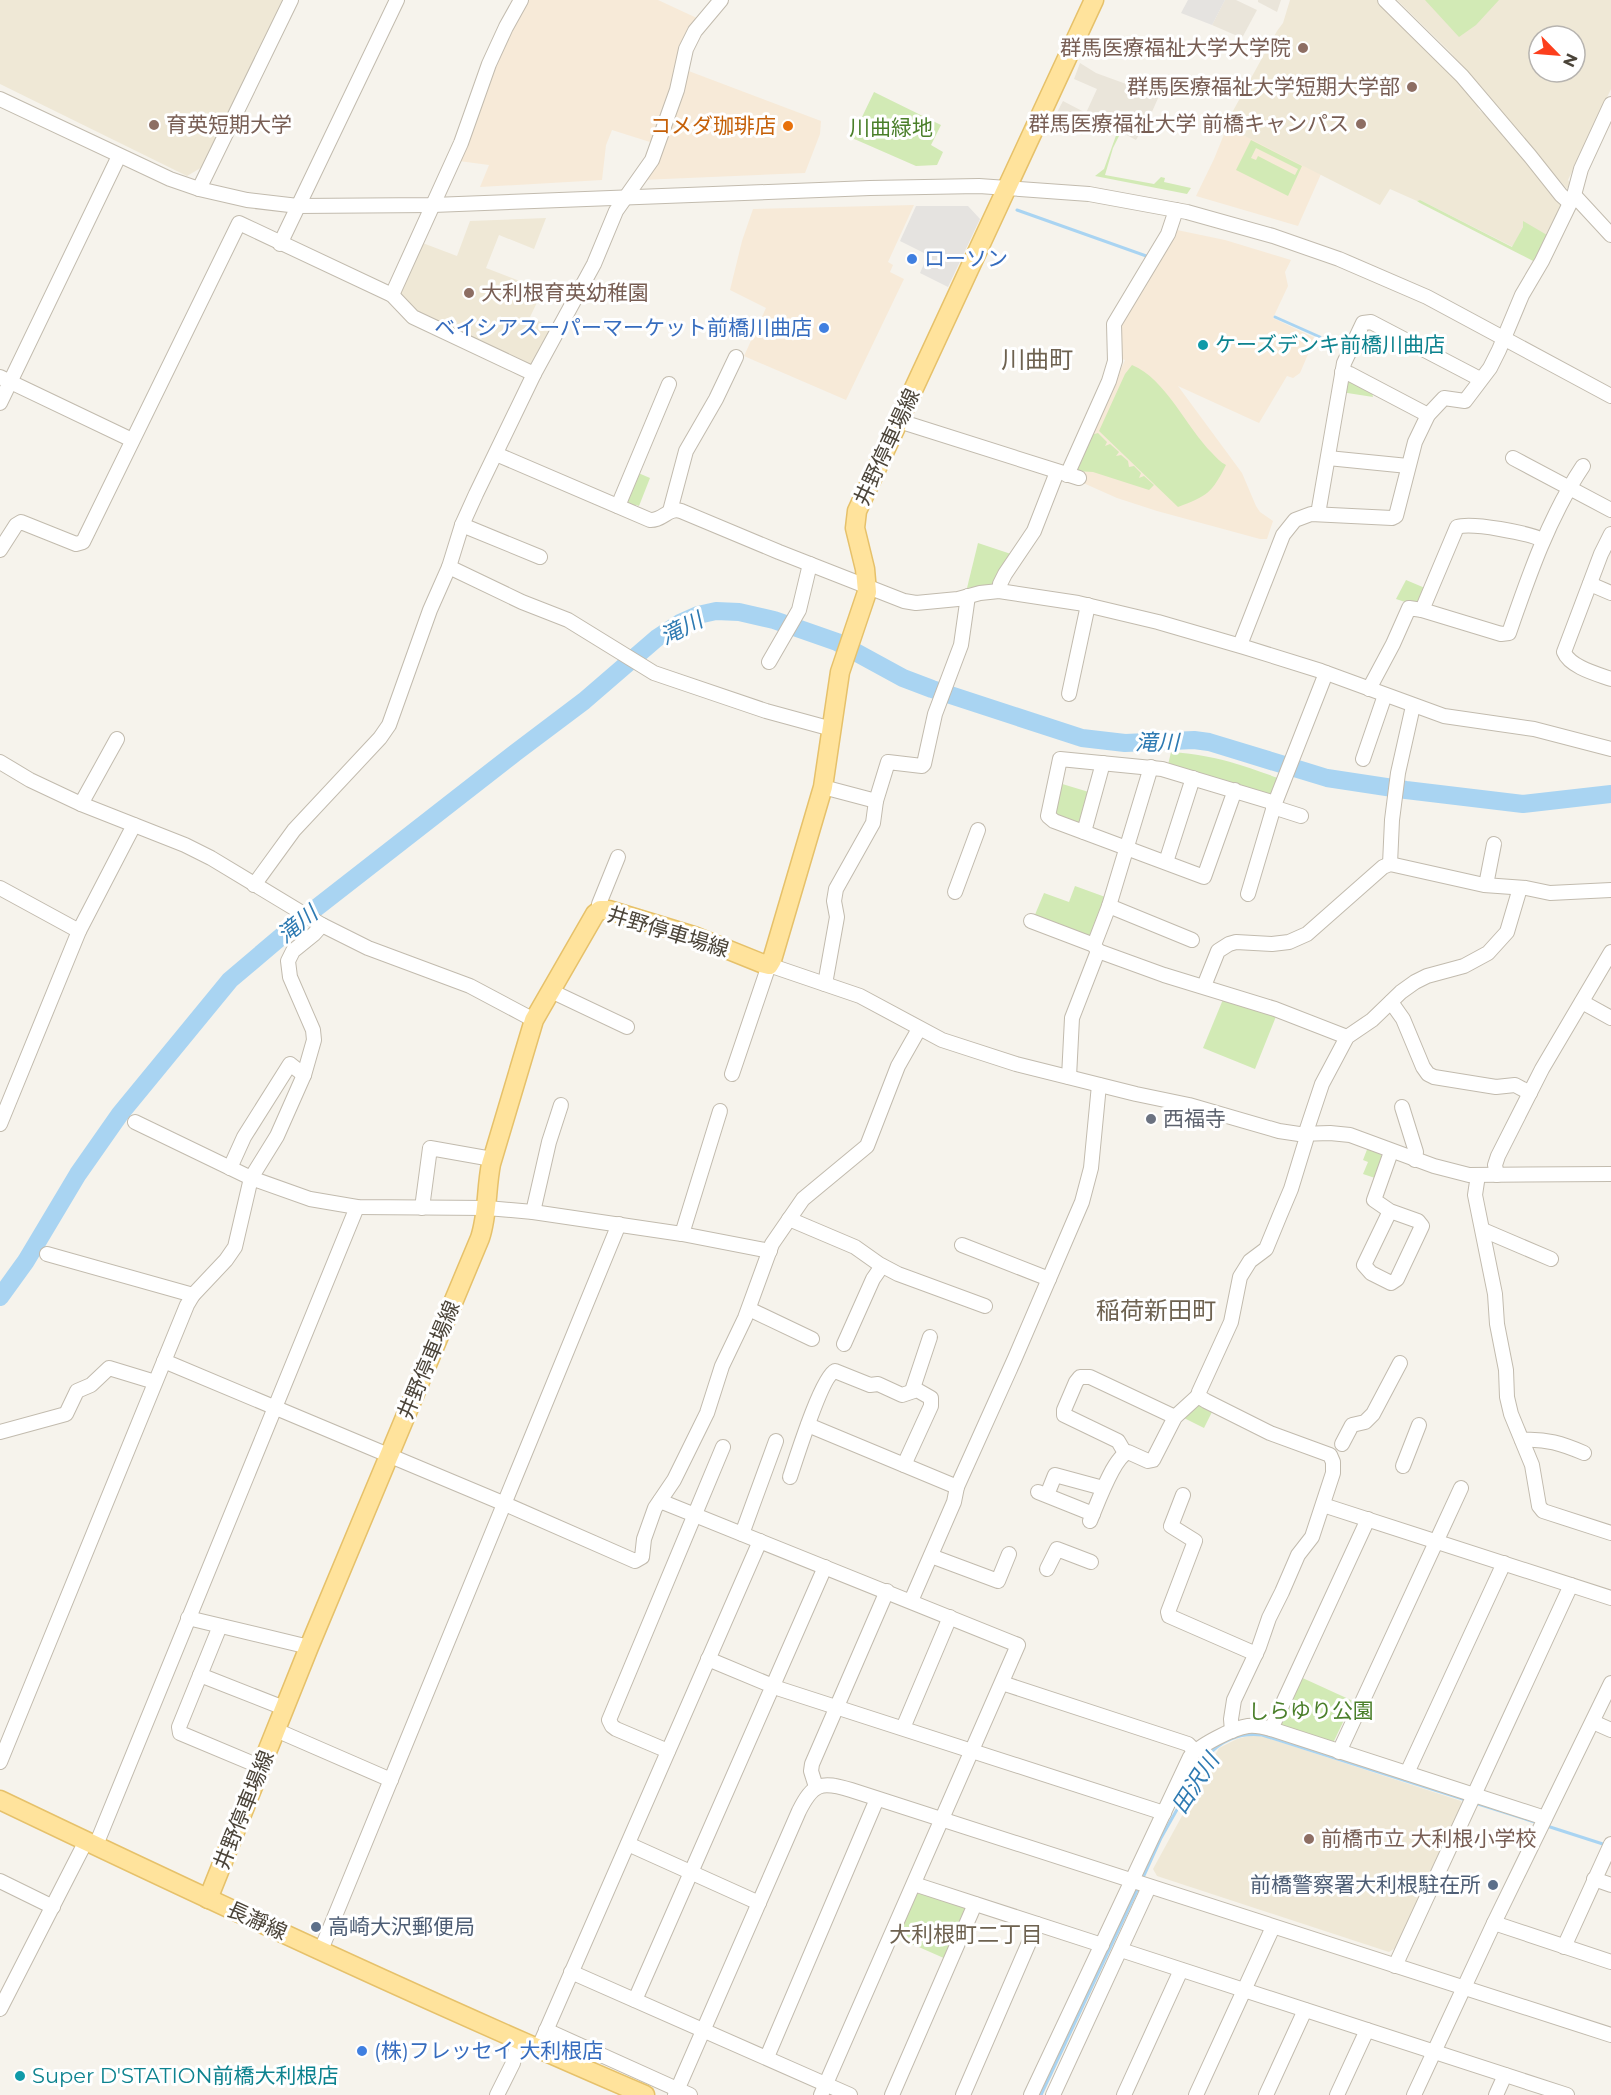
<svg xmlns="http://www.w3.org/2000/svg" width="1611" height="2095" font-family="Montserrat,'Noto Sans JP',sans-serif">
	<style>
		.residential { fill: #eae5da }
		.commercial { fill: #f7ead8 }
		.education { fill: #efe8d6; fill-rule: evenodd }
		.green { fill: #d2eab5; fill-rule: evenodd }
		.parking { fill: #e5e3e0 }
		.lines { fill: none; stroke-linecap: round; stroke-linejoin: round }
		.stream { stroke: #a9d4f2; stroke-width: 3 }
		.river { stroke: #a9d4f2; stroke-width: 18 }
		.minor-casing { stroke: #c2bbae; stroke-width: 16 }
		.major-casing { stroke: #e6c16a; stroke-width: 21 }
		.minor { stroke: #fff; stroke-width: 14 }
		.major { stroke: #ffe39c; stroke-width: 18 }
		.education-dot { fill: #8d6e63; stroke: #fff; stroke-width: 2 }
		.food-dot { fill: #e8710a; stroke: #fff; stroke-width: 2 }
		.shop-dot { fill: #3f7fe0; stroke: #fff; stroke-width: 2 }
		.culture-dot { fill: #0f9aa8; stroke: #fff; stroke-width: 2 }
		.worship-dot { fill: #6b7280; stroke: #fff; stroke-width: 2 }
		.service-dot { fill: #5c6f8a; stroke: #fff; stroke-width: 2 }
		.labels { text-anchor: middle; stroke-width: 6; stroke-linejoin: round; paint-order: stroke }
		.education-label { font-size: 21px; fill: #785e54; stroke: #fff; text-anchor: end }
		.food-label { font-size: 21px; fill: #c56008; stroke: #fff; text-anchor: end }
		.park-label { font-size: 21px; fill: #4a7f2a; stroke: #fff }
		.shop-label { font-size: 21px; fill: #366cbe; stroke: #fff; text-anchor: start }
		.culture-label { font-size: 21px; fill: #0d838f; stroke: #fff; text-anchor: start }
		.street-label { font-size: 21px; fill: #4b4439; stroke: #fff }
		.worship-label { font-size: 21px; fill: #5b616d; stroke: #fff; text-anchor: start }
		.service-label { font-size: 21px; fill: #4e5e75; stroke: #fff; text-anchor: end }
		.water-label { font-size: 22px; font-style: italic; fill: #2e7ab2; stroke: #fff }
		.neighbourhood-label { font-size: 22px; fill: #6e6250; stroke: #fff }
		.quarter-label { font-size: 24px; fill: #6e6250; stroke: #fff }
	</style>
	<rect width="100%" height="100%" fill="#f6f3ec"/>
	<g class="residential">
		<path d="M1225 0H1236L1257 10 1242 38 1212 25Z"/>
		<path d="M1258 0H1281L1277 12 1258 2Z"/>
		<path d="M1080 63 1096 73 1159 96 1151 114 1136 140 1091 116 1082 135 1053 120 1063 101 1086 113 1097 89 1074 79Z"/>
	</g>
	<g class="commercial">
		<path d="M526 0H658L699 19 653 143 612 130 606 145 602 180 480 187 489 165 459 161 486 84Z"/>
		<path d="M686 70 821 121 820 134 805 173 641 180Z"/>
		<path d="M1227 127 1321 174 1298 226 1196 196 1214 159Z"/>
		<path d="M914 205 888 262 893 265 890 272 904 279 846 400 744 356 766 308 730 290 742 241 753 209Z"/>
		<path d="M1177 230 1225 240 1291 260 1285 272 1288 286 1273 318 1315 338 1300 373 1293 378 1287 376 1259 423 1178 386 1242 473 1256 506 1260 512 1273 521 1267 539H1260L1157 511 1117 498 1072 478 1125 360 1122 359 1120 326Z"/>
	</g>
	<g class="education">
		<path d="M0 0H285L204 166 187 176 0 84Z"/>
		<path d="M1290 0H1378L1443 64 1477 104 1479 110 1492 120 1563 204 1547 235 1523 227 1513 247 1420 200 1417 201 1390 189 1380 205 1227 127 1228 120 1277 31 1283 23Z"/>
		<path d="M1397 0H1611V89L1568 180 1570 183 1567 189 1481 86 1448 50ZM1539 36H1575V72H1539Z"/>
		<path d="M546 218 534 249 499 235 486 268 543 290 530 317 551 327 534 364 527 367 415 314 396 296 420 242 457 256 470 221Z"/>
		<path d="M1252 1735 1265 1737 1461 1801 1462 1809 1397 1947 1389 1952 1157 1876 1153 1869 1219 1748 1237 1739Z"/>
	</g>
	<g class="green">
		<path d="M1425 0H1499L1476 25 1459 37Z"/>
		<path d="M874 92 941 125 931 145 943 152 937 165 916 166 852 138Z"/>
		<path d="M1118 130 1121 132 1113 148 1105 175 1154 184 1161 177 1165 178 1164 182 1191 188 1187 194 1095 176 1104 169Z"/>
		<path d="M1251 140 1302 166 1288 196 1236 170ZM1256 148 1298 169 1295 175 1258 156 1256 160 1251 158Z"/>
		<path d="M1420 200 1512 247 1523 227V221L1547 235 1551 234 1537 263 1420 203 1417 201Z"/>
		<path d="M1132 365C1166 379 1186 427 1212 453 1216 457 1220 462 1226 465 1212 493 1207 496 1178 507L1099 431 1125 374Z"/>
		<path d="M1348 378 1372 393 1373 397 1341 392Z"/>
		<path d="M1098 433 1107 442 1105 446 1110 444 1119 452 1116 456 1121 455 1128 461 1129 467 1134 466 1141 473 1139 478 1144 476 1154 485 1149 490 1093 472 1075 471 1091 435Z"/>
		<path d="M636 472 650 478 639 506 636 505 634 507 629 506 626 499Z"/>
		<path d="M978 543 1011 554 993 586 967 588Z"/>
		<path d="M1406 580 1425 588 1420 603 1414 605 1396 599Z"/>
		<path d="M1171 752C1214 755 1239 764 1278 778L1274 790 1268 796 1168 765Z"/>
		<path d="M1059 783 1092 793 1081 826 1054 818Z"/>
		<path d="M1075 886 1108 898 1093 939 1034 917 1044 893 1069 902Z"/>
		<path d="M1224 997 1277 1014 1255 1069 1203 1048Z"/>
		<path d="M1368 1147 1380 1153 1383 1160 1375 1178 1363 1174 1368 1162 1363 1160Z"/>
		<path d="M1196 1405H1203L1213 1410 1204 1428 1184 1418Z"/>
		<path d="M1296 1675 1353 1701 1334 1741 1327 1744 1277 1729Z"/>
		<path d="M922 1892 965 1906 967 1912 946 1959 896 1937 915 1895Z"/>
	</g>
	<g class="parking">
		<path d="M1188 0H1225L1212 25 1181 13Z"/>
		<path d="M916 206H968L980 219 948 287 920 273 928 255 900 241Z"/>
	</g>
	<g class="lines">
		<g class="stream">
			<path d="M1017 210 1149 257"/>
			<path d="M1275 317 1320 337"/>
			<path d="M1475 1803 1538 1823"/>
			<path d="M1547 1826 1606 1845"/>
			<path d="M1142 1880 1161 1838 1206 1758C1219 1741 1240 1732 1262 1735L1466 1800"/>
			<path d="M1041 2095 1139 1886"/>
		</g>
		<path class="river" d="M0 1297 26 1261 78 1174 120 1114 230 980 302 919 515 753 584 701 657 638 680 623 698 615 716 611 739 612 774 620 837 642 903 678 932 689 1082 738 1125 743 1194 740 1209 742 1327 778 1406 790 1523 804 1611 794"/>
		<g class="minor-casing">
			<g id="minor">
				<path d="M1385 0 1462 76 1530 156 1561 195 1570 203"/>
				<path d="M0 99 170 179 199 189 247 200 298 206 433 205 870 188 979 186 1089 194 1187 212 1273 236 1339 259 1427 297 1611 396"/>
				<path d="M199 189 291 0"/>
				<path d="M1574 195 1611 235"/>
				<path d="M280 244 397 0"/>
				<path d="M392 295 461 143 489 64 506 27 521 0"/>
				<path d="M1342 372 1350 374 1428 415"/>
				<path d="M0 377 132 440"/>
				<path d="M0 403 119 156"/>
				<path d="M899 421 1079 478"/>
				<path d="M496 454 650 520C663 521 668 507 681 511L779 552 904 601 916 603 958 599 980 593 999 591 1078 603 1158 622 1244 647 1321 671 1444 716 1534 729 1611 749"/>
				<path d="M1328 458 1408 466"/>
				<path d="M1513 458 1611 510"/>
				<path d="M1067 475 1109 381 1115 361 1114 324 1168 234 1176 210"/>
				<path d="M618 506 669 384"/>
				<path d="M670 511 686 451 716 399 736 357"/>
				<path d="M1318 514 1344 363 1363 323 1371 322 1480 379"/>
				<path d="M462 525 540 557"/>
				<path d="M1611 534 1601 554 1564 652C1570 667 1597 674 1611 679"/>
				<path d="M0 550 16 525 21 522 76 544 83 542 239 223 392 295 413 317 534 374"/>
				<path d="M449 567 522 602 568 620 654 673 766 711 832 729"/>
				<path d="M1590 584 1611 593"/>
				<path d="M999 591 1000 584 1005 574 1034 531 1057 472"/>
				<path d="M1422 610 1457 527C1472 522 1528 533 1543 540"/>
				<path d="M1240 645 1283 535 1295 520 1311 514 1392 518 1396 516 1415 442 1428 415 1444 398 1465 401 1490 368 1499 350 1522 295 1542 261 1574 195 1581 169 1611 104"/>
				<path d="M769 662 799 610 810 564"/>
				<path d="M1369 689 1393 644 1409 608 1422 610 1501 634 1509 633C1529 575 1549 517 1583 466"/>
				<path d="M1069 694 1088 605"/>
				<path d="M1363 759 1385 695"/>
				<path d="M0 762 30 780 81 804 185 845 211 858 322 925 368 948 470 986 534 1020"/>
				<path d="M823 787 876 801"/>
				<path d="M1235 790 1204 877 1054 821 1048 816 1060 759 1162 769 1275 803 1326 673"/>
				<path d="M81 804 117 739"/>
				<path d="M1273 807 1301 816"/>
				<path d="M1084 832 1103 763"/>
				<path d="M1166 862 1193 778"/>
				<path d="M1390 864 1392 820 1398 773 1413 706"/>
				<path d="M254 885 294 830 380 738 389 725 430 610 449 567 462 525 476 494 534 374 594 264 616 211 652 160 677 90 686 49 695 31 721 0"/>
				<path d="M1486 885 1494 844"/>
				<path d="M0 888 79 931"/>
				<path d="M955 892 978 830"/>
				<path d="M1248 894 1275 803"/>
				<path d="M1109 906 1192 940"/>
				<path d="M600 910 599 904 618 857"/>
				<path d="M1031 921 1094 945"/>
				<path d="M1098 951 1164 975 1275 1009 1347 1037"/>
				<path d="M825 984 837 917 834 901 836 889 873 823 876 801 888 762 922 766 924 764 935 714 961 645 968 596"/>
				<path d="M1204 986 1218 951 1229 944 1236 942 1272 944 1289 942 1307 934 1383 867 1390 864 1484 885 1526 888 1550 893 1611 890"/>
				<path d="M551 991 627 1027"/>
				<path d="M1391 1002 1403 1019 1423 1067 1428 1074 1434 1077 1496 1087 1515 1085 1530 1093"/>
				<path d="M1582 1002 1611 1018"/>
				<path d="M732 1074 769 965 860 996 942 1040 1016 1064 1136 1094 1189 1105 1279 1131 1299 1134 1330 1133 1350 1135 1434 1166 1469 1175 1611 1174"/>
				<path d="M1069 1077 1072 1018 1098 951 1094 945 1109 906 1151 767"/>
				<path d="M1402 1107 1416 1152 1415 1160"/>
				<path d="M135 1122 251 1178 310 1199 357 1207 487 1208 533 1212 682 1234 770 1251"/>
				<path d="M0 1124 79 931 134 825"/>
				<path d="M230 1168 244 1137 290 1064 304 1075"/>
				<path d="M1478 1175 1475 1195 1495 1294 1497 1324 1506 1370 1507 1397 1511 1414 1532 1465 1539 1506 1543 1511 1611 1533"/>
				<path d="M1497 1175 1495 1165 1498 1156 1542 1069 1611 952"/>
				<path d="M422 1208 430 1148 492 1159"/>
				<path d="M1390 1211 1364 1265 1371 1273 1391 1283 1397 1279 1422 1226 1418 1221 1390 1211 1374 1200 1391 1152"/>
				<path d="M533 1212 549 1142 561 1105"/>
				<path d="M789 1219 855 1247 879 1264 898 1274 985 1306"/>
				<path d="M1483 1230 1551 1259"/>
				<path d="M682 1234 720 1111"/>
				<path d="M962 1245 1049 1279"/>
				<path d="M47 1254 193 1295"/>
				<path d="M749 1309 812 1339"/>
				<path d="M844 1344 873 1279 882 1266"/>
				<path d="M164 1361 505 1504 635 1561 642 1557 644 1539 655 1508 674 1480 707 1413 722 1366 745 1318 772 1244 803 1199 867 1146 898 1066 919 1029"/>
				<path d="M912 1391 930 1337"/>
				<path d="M808 1425 957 1487"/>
				<path d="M0 1432 66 1414 77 1391 91 1385 109 1368 155 1382"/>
				<path d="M1522 1440C1545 1438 1563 1444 1584 1453"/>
				<path d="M1342 1444 1352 1425 1365 1422 1373 1414 1400 1363"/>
				<path d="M1125 1453 1118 1441 1064 1415V1410L1076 1382 1080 1377H1090L1175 1417"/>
				<path d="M1403 1466 1419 1425"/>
				<path d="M790 1477C796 1459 822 1376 835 1371L870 1385 878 1384 902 1395 917 1390 931 1398V1406L904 1465"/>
				<path d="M1038 1492 1093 1514"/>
				<path d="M1047 1495 1055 1475 1103 1488"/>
				<path d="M1183 1495 1171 1526 1195 1541 1168 1612 1169 1616 1256 1654"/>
				<path d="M660 1501 1018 1645 821 2095"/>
				<path d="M1323 1505 1611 1598"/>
				<path d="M1090 1521C1097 1505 1113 1458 1128 1452L1148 1461 1153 1460 1175 1417 1198 1396"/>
				<path d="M742 1534 776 1441"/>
				<path d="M931 1556 998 1581 1009 1554"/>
				<path d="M1047 1569 1057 1549 1091 1562"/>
				<path d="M911 1601 954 1502 957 1487 1015 1358 1082 1202 1091 1168 1099 1085"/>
				<path d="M188 1618 309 1647"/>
				<path d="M220 1626 179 1727 180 1733 261 1767"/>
				<path d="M708 1659 780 1689 1164 1813"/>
				<path d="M200 1675 284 1708"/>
				<path d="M1002 1683 1188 1744 1195 1751"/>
				<path d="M1593 1722 1611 1730"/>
				<path d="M903 1728 950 1617"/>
				<path d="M1271 1729 1368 1519"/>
				<path d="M276 1730 391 1780"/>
				<path d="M1232 1731 1231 1719 1234 1700 1259 1647 1269 1618 1282 1592 1298 1555 1312 1537 1333 1473V1462L1330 1455 1270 1433 1206 1401 1198 1396 1199 1392 1231 1322 1240 1277 1250 1261 1266 1249 1280 1215 1291 1189 1306 1140 1307 1129 1322 1084 1347 1037 1372 1020 1401 992 1415 982 1427 976 1464 966 1488 953 1507 932 1520 888"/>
				<path d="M668 1751 616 1729 612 1726 609 1720 723 1447"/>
				<path d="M1339 1752 1461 1488"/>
				<path d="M0 1762 187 1305 193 1295 226 1260 235 1247 251 1178 277 1136 304 1075 314 1040 313 1030 290 977 288 961 293 951 314 934 322 925"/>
				<path d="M1407 1773 1504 1563"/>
				<path d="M816 1787 811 1771 812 1764 887 1591"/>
				<path d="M628 1844 759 1903"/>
				<path d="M96 1845 357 1207"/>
				<path d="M1594 1879 1611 1885"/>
				<path d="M0 1881 53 1907"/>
				<path d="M914 1884 1102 1945"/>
				<path d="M1494 1923 1611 1962"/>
				<path d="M1564 1947 1611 1844"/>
				<path d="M321 1950 619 1224"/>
				<path d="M1121 1950 1567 2095"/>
				<path d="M1395 1966 1571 1585"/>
				<path d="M571 1972 850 2095"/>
				<path d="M635 2000 825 1567"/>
				<path d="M0 2009 86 1841"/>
				<path d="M546 2030 690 2095"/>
				<path d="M538 2049 760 1541"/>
				<path d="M767 2057 877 1799"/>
				<path d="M497 2095 513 2063 518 2040"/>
				<path d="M675 2095 799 1811C813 1783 821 1781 851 1790L1611 2035"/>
				<path d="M892 2095 975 1904"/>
				<path d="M963 2095 1037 1924"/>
				<path d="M1031 2095 1190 1757C1198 1746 1233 1728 1248 1726 1256 1725 1264 1727 1271 1729L1545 1818"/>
				<path d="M1053 2095 1149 1887"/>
				<path d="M1124 2095 1181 1970"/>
				<path d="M1196 2095 1273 1927"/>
				<path d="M1266 2095 1305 2010"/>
				<path d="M1337 2095 1367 2030"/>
				<path d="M1414 2095 1494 1923 1611 1683"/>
				<path d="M1496 2095 1505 2075"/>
			</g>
		</g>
		<g class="major-casing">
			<g id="major">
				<path d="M0 1800C213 1902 428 2002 645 2095"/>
				<path d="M208 1899 309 1647 480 1238C488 1214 486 1189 491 1164L534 1020 595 914 600 910H609L694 936 761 963 769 965 772 960 823 787 840 672 867 592 865 569 855 528 857 511 1094 0"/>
			</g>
		</g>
		<use href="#minor" class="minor"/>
		<use href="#major" class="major"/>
	</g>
	<g class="education-dot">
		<circle cx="1303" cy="48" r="6"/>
		<circle cx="1412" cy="87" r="6"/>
		<circle cx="1361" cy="124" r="6"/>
		<circle cx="154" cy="125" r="6"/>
		<circle cx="469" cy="293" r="6"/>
		<circle cx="1309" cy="1839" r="6"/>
	</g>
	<circle class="food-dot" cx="788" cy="126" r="6"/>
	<g class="shop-dot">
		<circle cx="912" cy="259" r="6"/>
		<circle cx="824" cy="328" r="6"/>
		<circle cx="362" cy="2051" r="6"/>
	</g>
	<g class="culture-dot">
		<circle cx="1203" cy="345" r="6"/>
		<circle cx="20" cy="2076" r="6"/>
	</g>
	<circle class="worship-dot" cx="1151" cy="1119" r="6"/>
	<g class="service-dot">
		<circle cx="1493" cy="1885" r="6"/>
		<circle cx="316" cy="1927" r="6"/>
	</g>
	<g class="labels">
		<g class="education-label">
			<text x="1291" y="55">群馬医療福祉大学大学院</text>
			<text x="1400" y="94">群馬医療福祉大学短期大学部</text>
			<text x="1349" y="131">群馬医療福祉大学 前橋キャンパス</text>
			<text x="166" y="132" text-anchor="start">育英短期大学</text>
			<text x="481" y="300" text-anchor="start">大利根育英幼稚園</text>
			<text x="1321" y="1846" text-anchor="start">前橋市立 大利根小学校</text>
		</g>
		<g class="food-label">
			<text x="776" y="133">コメダ珈琲店</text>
		</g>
		<g class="park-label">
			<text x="891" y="135">川曲緑地</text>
			<text x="1311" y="1718">しらゆり公園</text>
		</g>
		<g class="shop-label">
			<text x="924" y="266">ローソン</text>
			<text x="812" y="335" text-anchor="end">ベイシアスーパーマーケット前橋川曲店</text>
			<text x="374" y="2058">(株)フレッセイ 大利根店</text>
		</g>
		<g class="culture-label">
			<text x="1215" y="352">ケーズデンキ前橋川曲店</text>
			<text x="32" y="2083">Super D'STATION前橋大利根店</text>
		</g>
		<g class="street-label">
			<text transform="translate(887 447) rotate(-65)" y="7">井野停車場線</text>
			<text transform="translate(668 932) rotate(17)" y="7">井野停車場線</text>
			<text transform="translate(429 1360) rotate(-67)" y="7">井野停車場線</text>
			<text transform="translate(244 1810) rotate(-68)" y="7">井野停車場線</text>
			<text transform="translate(257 1921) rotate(24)" y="7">長瀞線</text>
		</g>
		<g class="worship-label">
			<text x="1163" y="1126">西福寺</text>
		</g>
		<g class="service-label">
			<text x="1481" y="1892">前橋警察署大利根駐在所</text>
			<text x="328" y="1934" text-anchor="start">高崎大沢郵便局</text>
		</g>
		<g class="water-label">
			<text transform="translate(681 628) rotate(-27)" y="8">滝川</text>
			<text x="1157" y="750">滝川</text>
			<text transform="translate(297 924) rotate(-39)" y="8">滝川</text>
			<text transform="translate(1195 1783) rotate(-57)" y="8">田沢川</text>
		</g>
		<g class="neighbourhood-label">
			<text x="966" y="1942">大利根町二丁目</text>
		</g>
		<g class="quarter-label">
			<text x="1037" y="368">川曲町</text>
			<text x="1156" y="1319">稲荷新田町</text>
		</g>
	</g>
	<g transform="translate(1557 54) rotate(115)"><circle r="28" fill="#ffffff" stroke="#b7b4b0" stroke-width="1.5"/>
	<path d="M0-4.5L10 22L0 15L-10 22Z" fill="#fc3f1d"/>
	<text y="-9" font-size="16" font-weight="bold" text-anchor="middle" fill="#4b4439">N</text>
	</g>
</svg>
